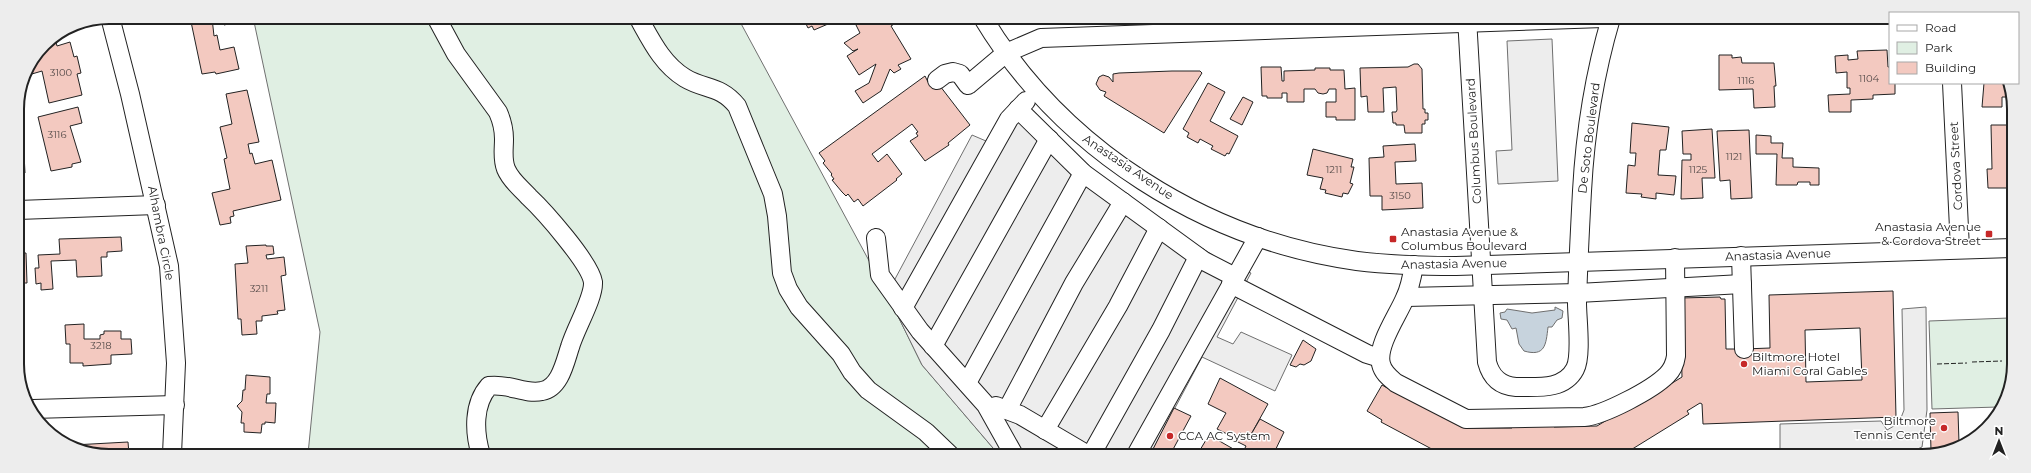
<svg xmlns="http://www.w3.org/2000/svg" width="2031" height="473" font-family="Montserrat,sans-serif">
	<style>
		.green { fill: #e0efe3; stroke: #6f6f6f }
		.parking { fill: #ededed; stroke: #6f6f6f }
		.water { fill: #c7d3dd; stroke: #6f6f6f }
		.building { fill: #f3c9c0; stroke: #222; fill-rule: evenodd }
		.lines { fill: none; stroke-linecap: round; stroke-linejoin: round }
		.minor-casing { stroke: #222; stroke-width: 20 }
		.minor { stroke: #fff; stroke-width: 18 }
		.fence { stroke: #222; stroke-width: 1; stroke-dasharray: 5 2; stroke-linecap: butt }
		.poi-dot { fill: #c62828; stroke: #fff; stroke-width: 1.5 }
		.labels { text-anchor: middle; stroke-width: 3; stroke-linejoin: round; paint-order: stroke }
		.number-label { font-size: 10px; fill: #564c4a }
		.street-label { font-size: 12px; fill: #222; stroke: #fff }
		.poi-label { font-size: 12px; fill: #222; stroke: #fff; text-anchor: start }
		.rim { fill: none; stroke: #222; stroke-width: 2 }
	</style>
	<rect width="100%" height="100%" fill="#fff"/>
	<g class="green">
		<path d="M253 17 738 18 887 294 922 365 999 455 308 454 320 332Z"/>
		<path d="M2009 318 2011 384 1998 407 1932 409 1929 321Z"/>
	</g>
	<g class="parking">
		<path d="M1552 39 1558 181 1498 184 1496 151 1512 150 1507 41Z"/>
		<path d="M1017 103 1074 157 1138 207 1228 265 1251 273 1217 337 1233 344 1241 332 1292 355 1275 391 1202 357 1150 455H999L922 365 887 294 972 135 986 141 1003 113Z"/>
		<path d="M1926 307 1927 410 1922 447 1901 456H1780V424L1881 421 1887 430 1899 423 1904 410 1902 309Z"/>
	</g>
	<path class="water" d="M1555 307 1563 311 1562 318 1557 320 1552 327H1548C1546 345 1545 357 1524 351L1519 344 1516 328 1512 329 1507 320 1501 319 1500 313 1505 312 1507 309 1532 313 1555 310Z"/>
	<g class="building">
		<path d="M190 17 212 18 214 36 217 35 220 50 234 47 239 69 216 74 215 72 202 74Z"/>
		<path d="M222 17H248L249 19 224 25Z"/>
		<path d="M803 18H827L828 24 814 30 812 26 808 28Z"/>
		<path d="M867 18H893L896 23 891 26 911 59 898 65 901 69 894 73 890 69 881 91 863 103 855 91 869 83 876 64 859 75 847 56 858 49 853 51 844 43 860 33 856 25Z"/>
		<path d="M56 42 57 46 70 42 74 57 77 56 81 73 77 74 82 95 49 103 42 71 25 76 26 69 43 45Z"/>
		<path d="M1887 50 1888 67H1890V83H1895V94L1873 95V99L1851 100V112H1829L1828 95 1850 94V88H1847V72L1836 73 1835 56 1848 55V60L1858 59 1857 51Z"/>
		<path d="M1719 55H1732V58L1741 57 1742 63H1774L1776 86H1774L1775 107 1754 108 1753 89 1719 90Z"/>
		<path d="M1414 64H1418L1422 69 1423 109H1425V113H1428V120H1425V124H1422V133H1405L1404 125H1396V123H1393L1392 112H1396L1397 110 1396 87 1383 88 1384 112H1368L1367 96 1361 97 1360 68 1408 67Z"/>
		<path d="M1261 67H1281L1282 81H1284V71L1315 70V68H1330V70H1344L1345 89 1355 88V120H1336V117H1326V102H1336V89H1329L1327 93 1323 94 1318 93 1315 89H1304V102H1287V93H1282V98H1267V96H1262Z"/>
		<path d="M1172 71H1200L1202 73 1164 133 1104 96 1106 92 1100 90 1096 84 1099 77 1103 75 1109 77 1113 82V74L1119 73Z"/>
		<path d="M925 76 928 82 940 86 970 125 948 143 949 145 925 161 910 141 918 136 916 133 918 132 912 124 872 154 878 162 887 154 902 174 896 179 897 180 863 206 858 199 854 202 848 194 846 196 842 192 832 180 834 179 831 175 832 174 823 163 825 161 819 153Z"/>
		<path d="M1208 83 1225 92 1210 121 1238 136 1229 154 1227 153 1225 156 1211 149 1213 146 1200 139 1198 143 1187 137 1189 133 1183 129Z"/>
		<path d="M1984 83H2008L2009 85H2006V97H2002V107H1982Z"/>
		<path d="M247 90 259 142 248 144 250 154 252 153 255 164 272 160 281 200 233 211 234 216 230 217 231 223 220 225 212 193 230 189 224 159 227 158 220 127 232 124 226 94Z"/>
		<path d="M1243 97 1253 102 1242 125 1230 119Z"/>
		<path d="M78 107 82 123 70 126 81 162 72 164V167L51 171 38 117Z"/>
		<path d="M1632 123 1669 127 1666 150H1660L1658 175 1676 176 1674 195 1656 193V199L1641 197 1642 194 1626 193 1628 165 1635 166 1636 153H1630Z"/>
		<path d="M1991 125H2012V188H1988L1987 169H1992Z"/>
		<path d="M1712 129 1715 178H1702L1703 198 1681 199 1682 160H1691V154H1683L1682 131Z"/>
		<path d="M1749 130 1752 198 1731 199 1730 180 1720 181 1717 131Z"/>
		<path d="M17 135 19 154H24L25 173 18 174Z"/>
		<path d="M1756 135 1771 136V143H1783L1782 158H1793V167L1819 168V185H1810V182H1798L1797 185H1776L1777 154H1756Z"/>
		<path d="M1415 144 1416 161 1395 162 1396 184 1422 183 1423 208 1382 210V196H1370L1369 158 1384 157 1383 146Z"/>
		<path d="M1313 149 1353 159 1351 167H1354L1350 183 1353 184 1348 194 1343 193 1342 197 1325 193 1326 190 1320 189 1323 178 1307 175Z"/>
		<path d="M121 237 122 251 107 252V257H101L102 276 77 277 76 260 51 261 53 289 41 290V283L36 284 35 268H39L38 255 60 254 59 239Z"/>
		<path d="M266 245V246H273L274 254 266 255 267 259 284 257 286 275 281 276 285 310 277 311 278 314 262 316V321H256L257 334 242 335 241 319H238L235 264 248 263 246 246Z"/>
		<path d="M18 253H26L27 283H18Z"/>
		<path d="M1893 291 1896 417 1703 424 1702 404 1700 403 1687 411 1689 414 1621 456 1443 455 1381 422 1382 420 1367 411 1382 385 1396 393 1397 391 1466 428H1512V425L1554 424V427L1597 426 1668 383 1669 385 1682 377 1680 298 1720 297 1721 299H1725L1726 349H1744L1770 348 1769 295ZM1860 328 1862 380 1806 382 1805 330Z"/>
		<path d="M84 324V339H100V335L104 334V331H121V339H131L132 354 111 355V364L83 366V363H70V344H66L65 325Z"/>
		<path d="M1303 340 1316 349 1311 361 1304 365 1300 364 1296 367 1290 365Z"/>
		<path d="M246 375 270 377V394H267L266 403H276L275 423 265 422V424H262L261 433 244 432V423H241L242 412 237 406 242 401 243 390H245Z"/>
		<path d="M1220 378 1268 404 1249 438 1240 433 1237 439 1217 429 1226 413 1208 404Z"/>
		<path d="M1174 408 1191 416 1170 455H1150Z"/>
		<path d="M1958 412 1959 443 1939 451H1931L1930 413Z"/>
		<path d="M1260 419 1284 432 1273 455H1197L1209 435 1242 454 1246 446 1236 441 1240 433 1249 438Z"/>
		<path d="M128 442 129 454H91L73 445Z"/>
		<path d="M255 451 272 453 271 454H255Z"/>
	</g>
	<g class="lines">
		<g class="minor-casing">
			<g id="minor">
				<path d="M110 17 130 94 169 266 176 363 172 454"/>
				<path d="M436 17 456 54 498 112C502 121 504 130 504 139 504 150 502 159 506 169 511 181 521 188 529 197 544 211 590 263 593 282 594 298 575 329 570 347 565 362 560 388 542 391 525 395 509 383 489 386 473 404 474 432 481 455"/>
				<path d="M638 17C651 40 662 64 685 78 705 90 720 85 737 106L773 194 777 216 782 273 788 289 799 307 841 354 852 372 868 390 926 432 950 455"/>
				<path d="M983 18C1062 149 1205 240 1357 261 1390 265 1423 266 1456 266L2012 248"/>
				<path d="M1467 18 1487 362C1491 377 1500 386 1516 387 1538 387 1564 390 1575 369 1582 356 1577 318 1577 303 1578 266 1580 228 1582 191 1585 135 1595 72 1611 18"/>
				<path d="M937 80 945 74 953 72 960 74 968 85 1006 53 1041 38 1603 18"/>
				<path d="M1952 83 1960 249"/>
				<path d="M1018 109 1083 173 1204 261 1235 277"/>
				<path d="M18 210 156 205"/>
				<path d="M876 238 880 275 920 331 986 405 1014 455"/>
				<path d="M1741 256 1744 349"/>
				<path d="M1414 265C1412 277 1410 288 1405 298 1398 315 1376 346 1381 364 1383 373 1390 378 1396 383L1466 419 1584 417C1604 415 1652 390 1667 375 1672 370 1675 363 1676 356L1675 258"/>
				<path d="M1231 284 1367 354 1380 358"/>
				<path d="M1406 297 1578 293 1742 284"/>
				<path d="M903 308 1009 119 1026 101"/>
				<path d="M933 346 1049 139"/>
				<path d="M967 383 1083 173"/>
				<path d="M996 406 1020 415 1088 455"/>
				<path d="M33 409 175 405"/>
				<path d="M1007 410 1074 283 1123 202"/>
				<path d="M1045 430 1118 306 1159 228"/>
				<path d="M1091 455 1161 330 1198 257"/>
				<path d="M1136 455 1258 237"/>
			</g>
		</g>
		<use href="#minor" class="minor"/>
		<g class="fence">
			<path d="M1972 362 2002 361"/>
			<path d="M1937 364 1967 363"/>
		</g>
	</g>
	<g class="poi-dot">
		<rect x="1985" y="230" width="8" height="8" rx="2"/>
		<rect x="1389" y="235" width="8" height="8" rx="2"/>
		<circle cx="1744" cy="364" r="4"/>
		<circle cx="1944" cy="428" r="4"/>
		<circle cx="1170" cy="436" r="4"/>
	</g>
	<g class="labels">
		<g class="number-label">
			<text x="61" y="76">3100</text>
			<text x="1869" y="82">1104</text>
			<text x="1746" y="84">1116</text>
			<text x="57" y="138">3116</text>
			<text x="1734" y="160">1121</text>
			<text x="1334" y="173">1211</text>
			<text x="1698" y="173">1125</text>
			<text x="1400" y="199">3150</text>
			<text x="259" y="292">3211</text>
			<text x="101" y="349">3218</text>
		</g>
		<g class="street-label">
			<text transform="translate(1589 138) rotate(-83)" y="4">De Soto Boulevard</text>
			<text transform="translate(1474 141) rotate(-93)" y="4">Columbus Boulevard</text>
			<text transform="translate(1956 166) rotate(-93)" y="4">Cordova Street</text>
			<text transform="translate(1128 167) rotate(34)" y="4">Anastasia Avenue</text>
			<text transform="translate(161 233) rotate(79)" y="4">Alhambra Circle</text>
			<text transform="translate(1778 255) rotate(-2)" y="4">Anastasia Avenue</text>
			<text transform="translate(1454 264) rotate(-1)" y="4">Anastasia Avenue</text>
		</g>
		<g class="poi-label">
			<text x="1981" y="231" text-anchor="end">Anastasia Avenue<tspan x="1981" dy="14">&amp; Cordova Street</tspan></text>
			<text x="1401" y="236">Anastasia Avenue &amp;<tspan x="1401" dy="14">Columbus Boulevard</tspan></text>
			<text x="1752" y="361">Biltmore Hotel<tspan x="1752" dy="14">Miami Coral Gables</tspan></text>
			<text x="1936" y="425" text-anchor="end">Biltmore<tspan x="1936" dy="14">Tennis Center</tspan></text>
			<text x="1178" y="440">CCA AC System</text>
		</g>
	</g>
	<path d="M0 0H2031V473H0ZM109 24H1922A85 85 0 0 1 2007 109V364A85 85 0 0 1 1922 449H109A85 85 0 0 1 24 364V109A85 85 0 0 1 109 24Z" fill="#ededed" fill-rule="evenodd"/>
	<path class="rim" d="M109 24H1922A85 85 0 0 1 2007 109V364A85 85 0 0 1 1922 449H109A85 85 0 0 1 24 364V109A85 85 0 0 1 109 24Z"/>
	<rect x="1889" y="12" width="130" height="72" fill="#ffffff" stroke="#a7a7a7"/>
	<rect x="1897" y="25" width="20" height="6" fill="#ffffff" stroke="#a7a7a7"/>
	<text x="1925" y="32" font-size="12" fill="#222222">Road</text>
	<rect x="1897" y="42" width="20" height="12" fill="#e0efe3" stroke="#a7a7a7"/>
	<text x="1925" y="52" font-size="12" fill="#222222">Park</text>
	<rect x="1897" y="62" width="20" height="12" fill="#f3c9c0" stroke="#a7a7a7"/>
	<text x="1925" y="72" font-size="12" fill="#222222">Building</text>
	<g transform="translate(1999 441)" stroke="#ffffff" stroke-width="3" paint-order="stroke">
	<path d="M0-3L7 15L0 10L-7 15Z" fill="#222222"/>
	<text y="-6" font-size="11" font-weight="bold" text-anchor="middle" fill="#222222">N</text>
	</g>
</svg>
